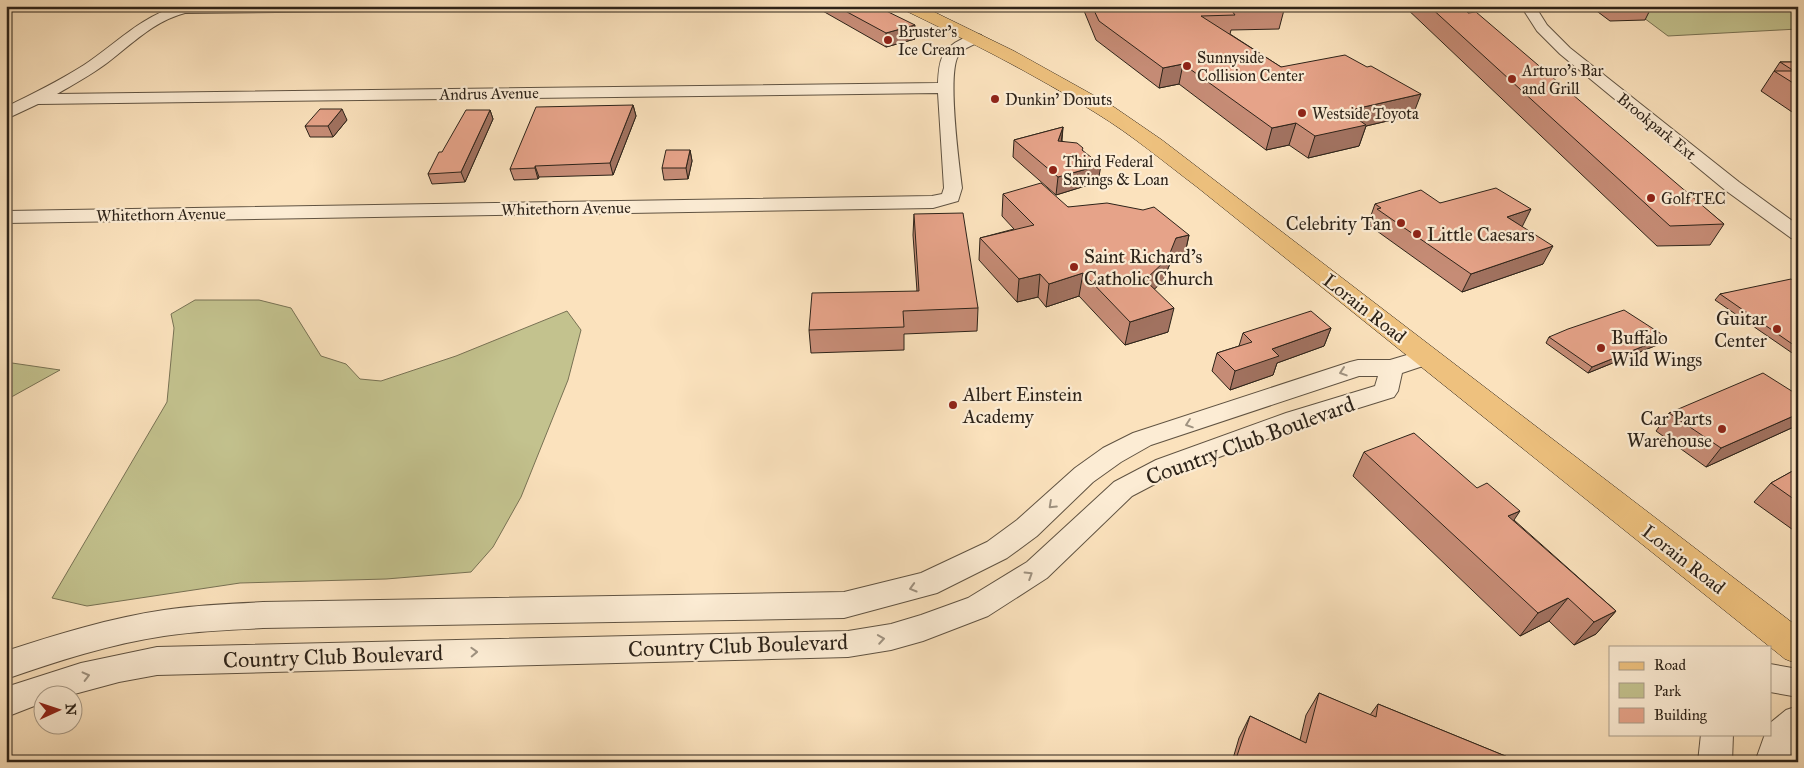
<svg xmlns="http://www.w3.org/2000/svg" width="1804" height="768" font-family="'IM FELL Great Primer',serif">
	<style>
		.green { fill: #c3c28e; stroke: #787254 }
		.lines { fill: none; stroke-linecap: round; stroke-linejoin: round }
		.minor-casing { stroke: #605342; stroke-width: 2 }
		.major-casing { stroke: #2d2319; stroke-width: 1 }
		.minor { fill: #fcecd4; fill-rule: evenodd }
		.major { fill: #eec17e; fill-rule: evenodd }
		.wall { fill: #c68c76; stroke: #2d2319 }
		.shaded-wall { fill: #a17260; stroke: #2d2319 }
		.building { fill: #e6a389; stroke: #2d2319 }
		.oneway { stroke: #9f9280 }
		.poi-dot { fill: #8f2418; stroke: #fcecd4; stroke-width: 2 }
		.labels { text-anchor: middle; stroke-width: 4.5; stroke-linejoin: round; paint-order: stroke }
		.far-poi-label { font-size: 16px; fill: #2d2319; stroke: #fcecd4; text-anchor: start }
		.far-street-label { font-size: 16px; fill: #2d2319; stroke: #fcecd4 }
		.poi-label { font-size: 19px; fill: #2d2319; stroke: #fcecd4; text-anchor: start }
		.street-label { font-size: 19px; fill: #2d2319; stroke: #fcecd4 }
		.near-street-label { font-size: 22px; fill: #2d2319; stroke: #fcecd4 }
	</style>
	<rect width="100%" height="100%" fill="#fbe2bd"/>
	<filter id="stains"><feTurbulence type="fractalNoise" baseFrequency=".004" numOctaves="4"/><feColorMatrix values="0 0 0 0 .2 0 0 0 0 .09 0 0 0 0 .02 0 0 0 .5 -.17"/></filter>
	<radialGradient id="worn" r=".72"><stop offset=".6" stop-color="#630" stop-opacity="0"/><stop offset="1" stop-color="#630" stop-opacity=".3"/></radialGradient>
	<g class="green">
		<path d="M1628 6H1798V29L1668 36Z"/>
		<path d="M195 300H259L291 308 321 356 346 364 360 379 381 381 456 356 567 311 581 330 568 380 521 497 493 547 471 572 386 579 240 583 87 606 52 598 167 402 174 328 171 314Z"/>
		<path d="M6 363H12L60 370 6 400Z"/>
	</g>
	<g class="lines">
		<g class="minor-casing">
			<g id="minor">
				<path d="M179 6H463L456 10 185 13C154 21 132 44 107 63 91 75 74 84 57 94L938 83C939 61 941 49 962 39 969 36 974 33 981 35L983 38C977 46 963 46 958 56 947 75 959 163 962 188L958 201 933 208 6 223V211L932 196 942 194 944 188 938 93 38 104 6 119V107C32 94 59 81 84 65 116 44 141 16 179 6Z"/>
				<path d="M1521 6H1535L1547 25 1570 48 1739 182 1798 225V240L1791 238 1725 190 1560 54 1537 31Z"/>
				<path d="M1427 349 1435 352 1439 357 1435 362 1402 373 1398 391 1394 397 1304 425 1174 474 1132 496 1047 578 988 616 923 641 891 650 848 657 157 675 119 682 67 696H42V703L6 717V687L81 663 157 647 848 631 891 624 921 615 968 598 1027 562 1114 482 1156 460 1286 413 1375 386 1378 376H1359L1151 445 1121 462 1093 482 1037 536 1007 558 937 593 844 618 263 628C230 630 197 631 164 636 110 644 58 661 6 679V651C58 634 110 618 164 610 197 605 230 604 263 602L844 592 921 573 987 542 1017 520 1075 468 1103 448 1133 433 1350 362 1358 360H1390Z"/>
				<path d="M1770 664 1798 669V697L1770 692Z"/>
				<path d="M1798 706V742L1795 744 1789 762H1755L1765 734H1770V723L1786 710Z"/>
				<path d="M1701 734H1733L1732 762H1698Z"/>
			</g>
		</g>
		<g class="major-casing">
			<path id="major" d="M900 6H922L1014 51 1111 105 1162 140 1798 627V664L1785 659 1197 187C1164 162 1132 135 1096 113 1034 74 969 41 902 9Z"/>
		</g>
		<use href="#minor" class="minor"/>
		<use href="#major" class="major"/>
	</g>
	<g class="wall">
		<path d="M817 6H876L915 39 886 47 821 10V8Z"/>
		<path d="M1082 6H1281L1284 10 1279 29 1231 30 1230 34 1281 67 1413 115 1366 126 1359 146 1308 158 1289 145 1266 150 1179 84 1159 88 1096 40Z"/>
		<path d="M1404 6H1461L1724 224 1710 245 1657 246Z"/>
		<path d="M1590 6H1652L1645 20 1610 21Z"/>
		<path d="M1780 62H1798V116L1761 91Z"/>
		<path d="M633 105 636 116 613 175 539 177 538 179 514 180 510 169Z"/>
		<path d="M490 110 493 119 465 182 432 184 428 174 442 152Z"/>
		<path d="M347 120 333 137H310L305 126Z"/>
		<path d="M1063 127 1062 141 1083 151 1098 182 1056 195 1013 157 1014 140Z"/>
		<path d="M690 150 692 161 688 179 664 180 662 168Z"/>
		<path d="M1003 194 1068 207 1189 235 1184 258 1171 261 1163 281 1154 289 1168 332 1125 345 1079 296 1046 307 1038 297 1017 302 979 260 980 238 1014 229 1002 216Z"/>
		<path d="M1440 203 1522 227 1543 264 1462 292 1370 226 1371 223 1369 221 1375 204Z"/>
		<path d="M914 214 978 308 977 331 904 334V350L811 353 809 330 917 291 913 235Z"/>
		<path d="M1798 283V357L1715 300 1720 294Z"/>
		<path d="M1331 328 1324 346 1277 363 1273 375 1230 390 1212 371 1217 353 1239 346 1243 333Z"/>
		<path d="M1549 337H1666L1662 343 1588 373 1546 343Z"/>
		<path d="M1798 395V425L1706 467 1656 431 1669 413Z"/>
		<path d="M1364 452 1514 520 1616 611 1596 634 1574 645 1549 621 1520 636 1353 476Z"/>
		<path d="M1798 468V531L1796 532 1754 502 1771 483Z"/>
		<path d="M1319 693 1370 715 1378 704 1520 762H1232L1239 738 1250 716 1300 740 1306 715Z"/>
	</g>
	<g class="shaded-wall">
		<path d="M915 25V39L886 47V33Z"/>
		<path d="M1183 64 1179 84 1159 88 1163 68Z"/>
		<path d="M1421 94 1413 115 1366 126 1359 146 1308 158 1315 136 1346 111Z"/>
		<path d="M633 105 636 116 613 175 610 163Z"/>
		<path d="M342 109 347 120 333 137 328 126Z"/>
		<path d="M490 110 493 119 465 182 461 172Z"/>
		<path d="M1296 123 1289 145 1266 150 1272 128Z"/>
		<path d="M1063 127 1061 143 1058 141Z"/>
		<path d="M690 150 692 161 688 179 686 168Z"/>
		<path d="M1101 165 1098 182 1056 195 1058 177Z"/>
		<path d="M535 166 539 177 538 179 535 168Z"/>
		<path d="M1531 209 1522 227 1507 217Z"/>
		<path d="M1189 235 1184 258 1171 261 1163 281 1140 303 1145 280 1176 238Z"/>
		<path d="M1553 246 1543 264 1462 292 1471 274Z"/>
		<path d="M1083 273 1079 296 1046 307 1049 284Z"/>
		<path d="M1040 274 1038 297 1017 302 1019 279Z"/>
		<path d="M1174 308 1168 332 1125 345 1130 322Z"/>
		<path d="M1331 328 1324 346 1277 363 1273 375 1230 390 1235 371 1272 349Z"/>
		<path d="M1666 337 1662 343 1588 373 1592 367Z"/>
		<path d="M1798 414V425L1706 467 1721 448Z"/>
		<path d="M1520 511 1504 535 1508 516Z"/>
		<path d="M1568 598 1549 621 1520 636 1538 613Z"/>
		<path d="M1616 611 1596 634 1574 645 1594 622Z"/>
	</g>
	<g class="building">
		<path d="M836 6H876L915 25 886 33Z"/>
		<path d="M1092 6H1281L1284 10 1232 11 1235 15 1201 16 1281 67 1345 55 1367 67 1371 66 1421 94 1346 111 1366 125 1315 136 1296 123 1272 128 1183 64 1163 68 1099 21Z"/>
		<path d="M1429 6H1461L1468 13 1476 12 1724 224 1670 226Z"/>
		<path d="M1780 62H1798V86L1774 71H1794Z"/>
		<path d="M633 105 610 163 535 166V168L510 169 536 107Z"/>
		<path d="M320 109H342L328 126H305Z"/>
		<path d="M466 110H490L461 172 428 174 439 152H442Z"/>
		<path d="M1063 127 1058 141 1077 143 1083 148 1082 150 1101 165 1058 177 1014 140Z"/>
		<path d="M666 150H690L686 168H662Z"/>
		<path d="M1041 183 1068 207 1107 203 1143 210 1154 207 1189 235 1176 238 1168 258 1145 280 1174 308 1130 322 1083 273 1049 284 1040 274 1019 279 980 238 1034 225 1003 194Z"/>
		<path d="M1496 188 1531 209 1507 217 1553 246 1471 274 1377 209 1381 208 1375 204 1421 190 1440 203Z"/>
		<path d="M963 213 978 308 903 311 904 327 809 330 812 293 919 291 914 214Z"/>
		<path d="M1791 279 1798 283V348L1720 294Z"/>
		<path d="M1624 310 1666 337 1592 367 1549 337 1568 329Z"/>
		<path d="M1311 311 1331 328 1272 349 1279 356 1235 371 1217 353 1252 342 1243 333Z"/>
		<path d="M1763 373 1798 395V414L1721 448 1669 413Z"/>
		<path d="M1414 433 1477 488 1487 483 1520 511 1508 516 1616 611 1594 622 1568 598 1538 613 1364 452Z"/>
		<path d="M1798 468V502L1771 483Z"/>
		<path d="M1319 693 1376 717 1378 704 1520 762H1235L1250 716 1306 743Z"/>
	</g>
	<defs><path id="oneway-chevron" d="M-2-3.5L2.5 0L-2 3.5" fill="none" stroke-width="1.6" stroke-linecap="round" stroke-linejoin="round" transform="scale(1.25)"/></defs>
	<g class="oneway">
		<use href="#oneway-chevron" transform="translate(1343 372) rotate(162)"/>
		<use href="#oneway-chevron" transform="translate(1189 424) rotate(161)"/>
		<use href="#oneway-chevron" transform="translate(1052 505) rotate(137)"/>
		<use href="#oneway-chevron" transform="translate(1029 575) rotate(-32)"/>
		<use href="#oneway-chevron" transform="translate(913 588) rotate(164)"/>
		<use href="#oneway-chevron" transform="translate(881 639) rotate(-9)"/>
		<use href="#oneway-chevron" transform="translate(474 652) rotate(-2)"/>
		<use href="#oneway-chevron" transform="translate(86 676) rotate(-14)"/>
	</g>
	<g class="poi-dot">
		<circle cx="888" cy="40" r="5"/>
		<circle cx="1187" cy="66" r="5"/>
		<circle cx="1512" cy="79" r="5"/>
		<circle cx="995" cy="99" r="5"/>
		<circle cx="1302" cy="113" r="5"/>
		<circle cx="1053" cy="170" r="5"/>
		<circle cx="1651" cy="198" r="5"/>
		<circle cx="1401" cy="223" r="5"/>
		<circle cx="1417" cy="234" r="5"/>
		<circle cx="1074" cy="267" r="5"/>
		<circle cx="1777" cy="329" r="5"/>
		<circle cx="1601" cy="348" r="5"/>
		<circle cx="953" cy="405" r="5"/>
		<circle cx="1722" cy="429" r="5"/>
	</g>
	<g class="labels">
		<g class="far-poi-label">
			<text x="898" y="37">Bruster's<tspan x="898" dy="18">Ice Cream</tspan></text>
			<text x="1197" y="63">Sunnyside<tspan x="1197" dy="18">Collision Center</tspan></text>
			<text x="1522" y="76">Arturo's Bar<tspan x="1522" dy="18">and Grill</tspan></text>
			<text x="1005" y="105">Dunkin' Donuts</text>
			<text x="1312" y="119">Westside Toyota</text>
			<text x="1063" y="167">Third Federal<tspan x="1063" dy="18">Savings &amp; Loan</tspan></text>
			<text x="1661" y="204">GolfTEC</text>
		</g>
		<g class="far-street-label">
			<text transform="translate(489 93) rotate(-1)" y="6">Andrus Avenue</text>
			<text transform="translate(1657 126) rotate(39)" y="6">Brookpark Ext</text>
			<text transform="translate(566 208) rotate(-1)" y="6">Whitethorn Avenue</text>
			<text transform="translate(161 214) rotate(-1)" y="6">Whitethorn Avenue</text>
		</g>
		<g class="poi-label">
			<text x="1391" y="230" text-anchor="end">Celebrity Tan</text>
			<text x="1427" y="241">Little Caesars</text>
			<text x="1084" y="263">Saint Richard's<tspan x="1084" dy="22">Catholic Church</tspan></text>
			<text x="1767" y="325" text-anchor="end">Guitar<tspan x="1767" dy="22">Center</tspan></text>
			<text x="1611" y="344">Buffalo<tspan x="1611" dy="22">Wild Wings</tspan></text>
			<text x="963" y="401">Albert Einstein<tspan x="963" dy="22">Academy</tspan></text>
			<text x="1712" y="425" text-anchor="end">Car Parts<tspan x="1712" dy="22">Warehouse</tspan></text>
		</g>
		<g class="street-label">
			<text transform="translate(1365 308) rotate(38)" y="7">Lorain Road</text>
			<text transform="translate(1684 559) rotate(38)" y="7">Lorain Road</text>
		</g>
		<g class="near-street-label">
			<text transform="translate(1250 440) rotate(-20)" y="8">Country Club Boulevard</text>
			<text transform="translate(738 645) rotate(-2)" y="8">Country Club Boulevard</text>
			<text transform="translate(333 656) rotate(-2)" y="8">Country Club Boulevard</text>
		</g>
	</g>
	<rect width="1804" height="768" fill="none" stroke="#fbe2bd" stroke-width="25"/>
	<rect x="8" y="8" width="1789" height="753" fill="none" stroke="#2d2319" stroke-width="2.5"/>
	<rect x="12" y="12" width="1779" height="743" fill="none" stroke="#2d2319"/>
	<rect x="1609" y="646" width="162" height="90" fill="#fcecd4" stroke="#a99c89"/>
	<rect x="1619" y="662" width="25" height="8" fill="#eec17e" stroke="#a99c89"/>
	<text x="1654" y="670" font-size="15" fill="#2d2319">Road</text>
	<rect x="1619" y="683" width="25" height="15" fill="#c3c28e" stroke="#a99c89"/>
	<text x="1654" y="696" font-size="15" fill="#2d2319">Park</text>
	<rect x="1619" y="708" width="25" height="15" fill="#e6a389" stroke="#a99c89"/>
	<text x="1654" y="720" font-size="15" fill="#2d2319">Building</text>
	<g transform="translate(58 710) rotate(87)"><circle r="24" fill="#fcecd4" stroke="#a99c89"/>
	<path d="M0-4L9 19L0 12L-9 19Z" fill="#8f2418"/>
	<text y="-8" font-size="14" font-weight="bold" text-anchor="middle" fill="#2d2319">N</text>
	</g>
	<rect width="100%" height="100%" filter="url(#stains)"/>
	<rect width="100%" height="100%" fill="url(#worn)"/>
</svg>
